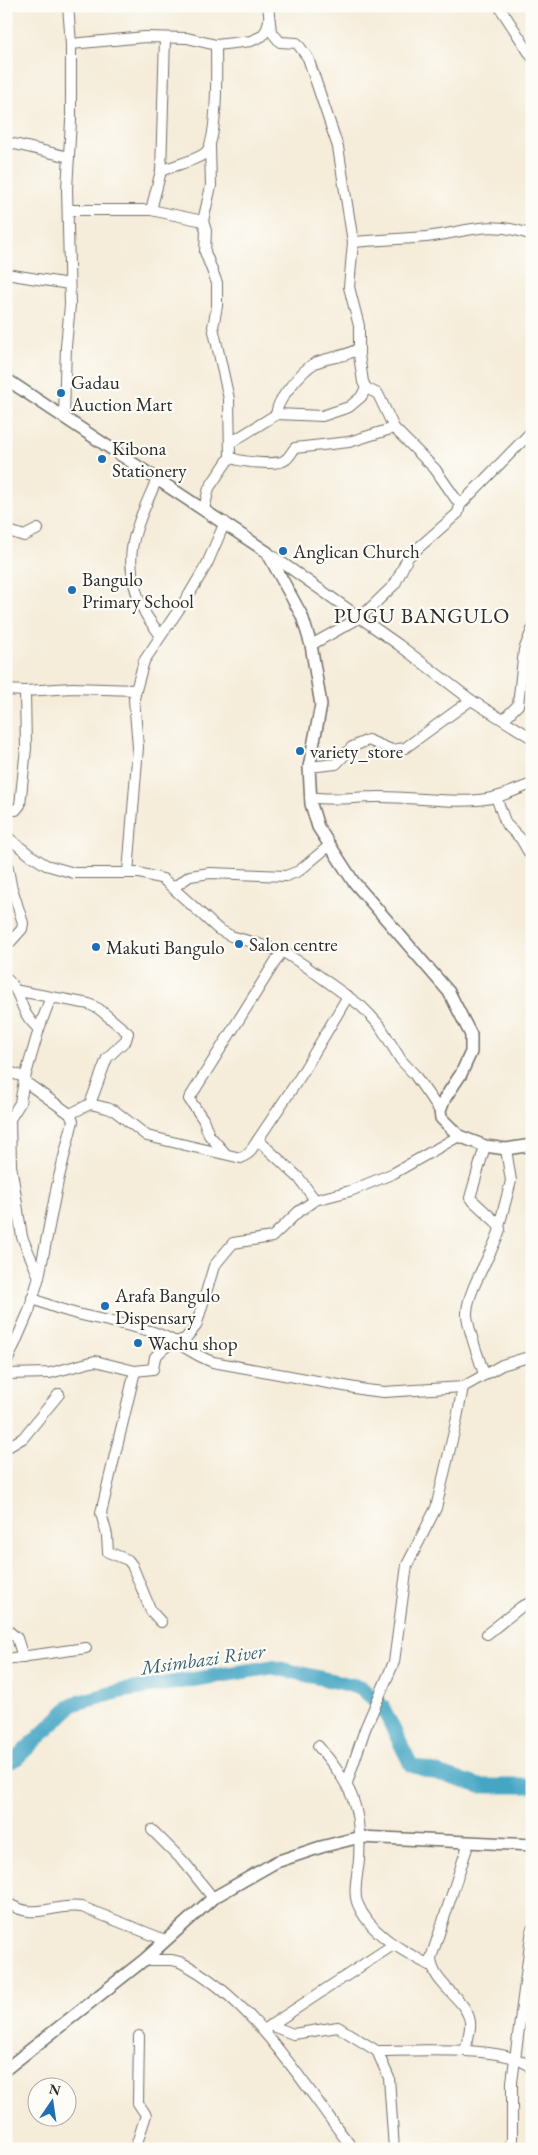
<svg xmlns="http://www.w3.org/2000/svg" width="538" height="2155" font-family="'EB Garamond',serif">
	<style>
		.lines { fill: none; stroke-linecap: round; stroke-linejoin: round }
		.river { stroke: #45a6c4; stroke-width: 15 }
		.minor-casing { stroke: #726f68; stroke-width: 12 }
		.tertiary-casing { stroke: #726f68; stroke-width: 14 }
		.minor { stroke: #fff; stroke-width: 10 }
		.tertiary { stroke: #fff; stroke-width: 11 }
		.poi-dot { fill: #1f6fb2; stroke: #fdfcf7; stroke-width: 2 }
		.labels { text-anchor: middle; stroke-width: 4.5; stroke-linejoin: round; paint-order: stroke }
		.poi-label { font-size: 19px; fill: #2b2b2b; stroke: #fdfcf7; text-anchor: start }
		.water-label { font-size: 20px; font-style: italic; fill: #376270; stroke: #fdfcf7 }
		.quarter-label { font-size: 21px; letter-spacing: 1px; fill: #2b2b2b; stroke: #fdfcf7 }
	</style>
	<rect width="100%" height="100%" fill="#fdfcf7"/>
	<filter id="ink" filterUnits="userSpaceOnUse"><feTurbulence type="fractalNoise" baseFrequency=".02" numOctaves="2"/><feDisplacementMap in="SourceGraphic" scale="10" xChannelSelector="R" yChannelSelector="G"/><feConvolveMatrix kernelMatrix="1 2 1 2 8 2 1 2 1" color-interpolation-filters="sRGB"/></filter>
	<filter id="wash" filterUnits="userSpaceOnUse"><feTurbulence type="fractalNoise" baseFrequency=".0096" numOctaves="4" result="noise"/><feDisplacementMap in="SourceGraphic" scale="20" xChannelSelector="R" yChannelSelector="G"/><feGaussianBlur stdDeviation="1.12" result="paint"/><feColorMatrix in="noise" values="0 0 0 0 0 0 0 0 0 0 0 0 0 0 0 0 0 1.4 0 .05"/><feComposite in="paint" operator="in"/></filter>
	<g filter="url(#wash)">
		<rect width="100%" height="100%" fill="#f5ecd9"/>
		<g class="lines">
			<path class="river" d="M6 1764 17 1758 73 1704 121 1691 272 1667 360 1687 382 1706 411 1765 480 1786H532"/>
		</g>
	</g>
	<g filter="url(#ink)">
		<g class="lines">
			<g class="minor-casing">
				<g id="minor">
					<path d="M268 6 271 31 280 42 297 43 308 58 338 147 353 242 349 287 359 326V355L363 382 366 388 378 394 394 428 435 469 460 505 458 513 408 557 395 584 361 617 311 645"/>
					<path d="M499 6 532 57"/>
					<path d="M71 44 145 37 187 38 216 45 251 41 262 36 267 29 269 20"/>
					<path d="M6 142 69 157"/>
					<path d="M161 171 165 38"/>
					<path d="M68 210H151L203 221 211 186 210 146"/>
					<path d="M151 210 161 171C174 165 192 162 204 154 219 144 216 64 216 45"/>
					<path d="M203 221 206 231 205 252 217 283V306L213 327 229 399 230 457C238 462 278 466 285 460 290 457 292 451 295 448L349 442 394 428"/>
					<path d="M353 242C377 240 402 239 426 237 467 232 490 219 532 235"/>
					<path d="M6 274 69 284"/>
					<path d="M277 414C274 402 304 369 315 363 330 356 345 358 359 348"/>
					<path d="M64 416 66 346 70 305 67 189 71 121V44L68 6"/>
					<path d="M230 443 277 414 322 416 349 407 361 397 366 388"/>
					<path d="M157 479C135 530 118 559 145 613 149 621 155 627 160 635"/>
					<path d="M460 505 532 431"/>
					<path d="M204 509 209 488 230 457"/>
					<path d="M6 530 24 536 38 529"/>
					<path d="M267 552 399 645 471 700 532 738"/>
					<path d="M6 690 25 691"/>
					<path d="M504 719 518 705 524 650 532 630"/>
					<path d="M309 767 336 764 352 747 368 740 392 750 405 748 471 700"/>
					<path d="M310 797C333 801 353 797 376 797 412 796 460 806 496 797 508 794 520 788 532 784"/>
					<path d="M496 797 506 824 521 839 532 858"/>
					<path d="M6 809 16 810 20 805 26 748 25 691 72 688 136 690 144 661 190 593 207 564 225 522"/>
					<path d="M6 836 30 855 46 865 74 873H139L163 879 218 929 231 936 282 951 304 965 361 1006 370 1015 380 1026 401 1060 414 1074 440 1111"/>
					<path d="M6 858 11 885 23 923 22 929 6 947"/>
					<path d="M128 873 138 747 134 699 136 690"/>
					<path d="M174 887 190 876 210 873 286 876 299 871 330 845"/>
					<path d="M6 978C25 996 17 1011 39 1029L24 1081 70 1114 73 1121 58 1181 39 1277 29 1311 6 1364"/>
					<path d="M19 991 89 1004 99 1009 128 1033 126 1040 107 1058 90 1104"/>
					<path d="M39 1029 49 1002 53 999"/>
					<path d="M6 1071 24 1077"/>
					<path d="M24 1081 20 1103 10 1119 11 1165 22 1237 39 1277"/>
					<path d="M70 1114 90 1104 107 1108 115 1111 147 1136 241 1158 249 1153 300 1077 348 996"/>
					<path d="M258 1140 299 1178 315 1200"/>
					<path d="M225 1153 209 1135 203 1119 189 1099 282 951"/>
					<path d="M499 1226 511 1181 506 1149"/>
					<path d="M32 1298C71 1317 115 1320 156 1333 180 1341 190 1354 213 1362L366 1390 384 1392 463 1387 502 1365 532 1356"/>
					<path d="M135 1371 101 1513 107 1535 108 1552 128 1560 132 1565 151 1611 161 1622"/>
					<path d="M6 1374 50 1373 95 1361 135 1371 153 1369 155 1357 162 1350 171 1343 185 1339 196 1326 214 1266 233 1243 272 1237 298 1212 315 1200 350 1191 394 1173 459 1136"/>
					<path d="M484 1375C479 1356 469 1335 467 1315 466 1291 493 1253 500 1229L496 1222 470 1198 485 1146"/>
					<path d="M6 1448 23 1438 59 1394"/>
					<path d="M6 1629 17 1638 23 1657"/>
					<path d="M487 1634 521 1607 532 1602"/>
					<path d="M6 1659 86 1648"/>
					<path d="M318 1746C352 1785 362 1807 359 1860 358 1872 353 1891 357 1902 369 1934 403 1951 431 1966"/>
					<path d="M347 1783 365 1729 394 1662 407 1565 436 1508 456 1423 463 1387"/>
					<path d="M152 1830 185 1863 213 1898"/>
					<path d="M6 1902C35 1922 51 1903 82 1907L165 1940"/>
					<path d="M144 1960H172L180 1962C252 1997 304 2086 353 2149"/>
					<path d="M270 2025 293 2034 338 2027 377 2051 389 2078 394 2149"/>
					<path d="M268 2027 393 1945"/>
					<path d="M465 2050C467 2041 471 2031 470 2022 467 1998 432 1985 431 1958L469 1842"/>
					<path d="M377 2051C406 2051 518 2044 532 2070"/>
					<path d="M135 2149 146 2115 138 2103 139 2036"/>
					<path d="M508 2149 512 2140V2082L532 1929"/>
				</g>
			</g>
			<g class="tertiary-casing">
				<g id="tertiary">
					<path d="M6 379 267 552 302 616 311 645 321 705 309 767 311 804 318 827 353 881 449 992 471 1035V1052L461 1074 445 1098 440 1111 441 1118 459 1136 485 1146 506 1149 532 1145"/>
					<path d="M6 2069 144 1960 213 1898 276 1862 321 1847 360 1837 532 1845"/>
				</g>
			</g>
			<use href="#minor" class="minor"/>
			<use href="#tertiary" class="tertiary"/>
		</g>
	</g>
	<g class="poi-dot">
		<circle cx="61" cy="393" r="5"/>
		<circle cx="102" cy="459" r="5"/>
		<circle cx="283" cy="551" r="5"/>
		<circle cx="72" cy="590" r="5"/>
		<circle cx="300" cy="751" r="5"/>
		<circle cx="239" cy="944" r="5"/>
		<circle cx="96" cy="947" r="5"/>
		<circle cx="105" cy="1306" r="5"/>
		<circle cx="138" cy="1343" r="5"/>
	</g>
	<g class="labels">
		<g class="poi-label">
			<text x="71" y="389">Gadau<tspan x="71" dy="22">Auction Mart</tspan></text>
			<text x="112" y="455">Kibona<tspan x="112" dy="22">Stationery</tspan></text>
			<text x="293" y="558">Anglican Church</text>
			<text x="82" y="586">Bangulo<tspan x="82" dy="22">Primary School</tspan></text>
			<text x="310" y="758">variety_store</text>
			<text x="249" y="951">Salon centre</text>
			<text x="106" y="954">Makuti Bangulo</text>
			<text x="115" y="1302">Arafa Bangulo<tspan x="115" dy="22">Dispensary</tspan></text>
			<text x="148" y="1350">Wachu shop</text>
		</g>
		<g class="water-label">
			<text transform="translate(203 1659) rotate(-8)" y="7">Msimbazi River</text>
		</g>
		<g class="quarter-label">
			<text x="422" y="623">PUGU BANGULO</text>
		</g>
	</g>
	<rect width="538" height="2155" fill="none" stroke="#fdfcf7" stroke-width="25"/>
	<g transform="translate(52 2102) rotate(13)"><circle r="24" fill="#fdfcf7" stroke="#a9a8a5"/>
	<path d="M0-4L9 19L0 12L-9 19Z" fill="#1f6fb2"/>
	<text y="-8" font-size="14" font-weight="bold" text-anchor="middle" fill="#2b2b2b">N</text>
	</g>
</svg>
